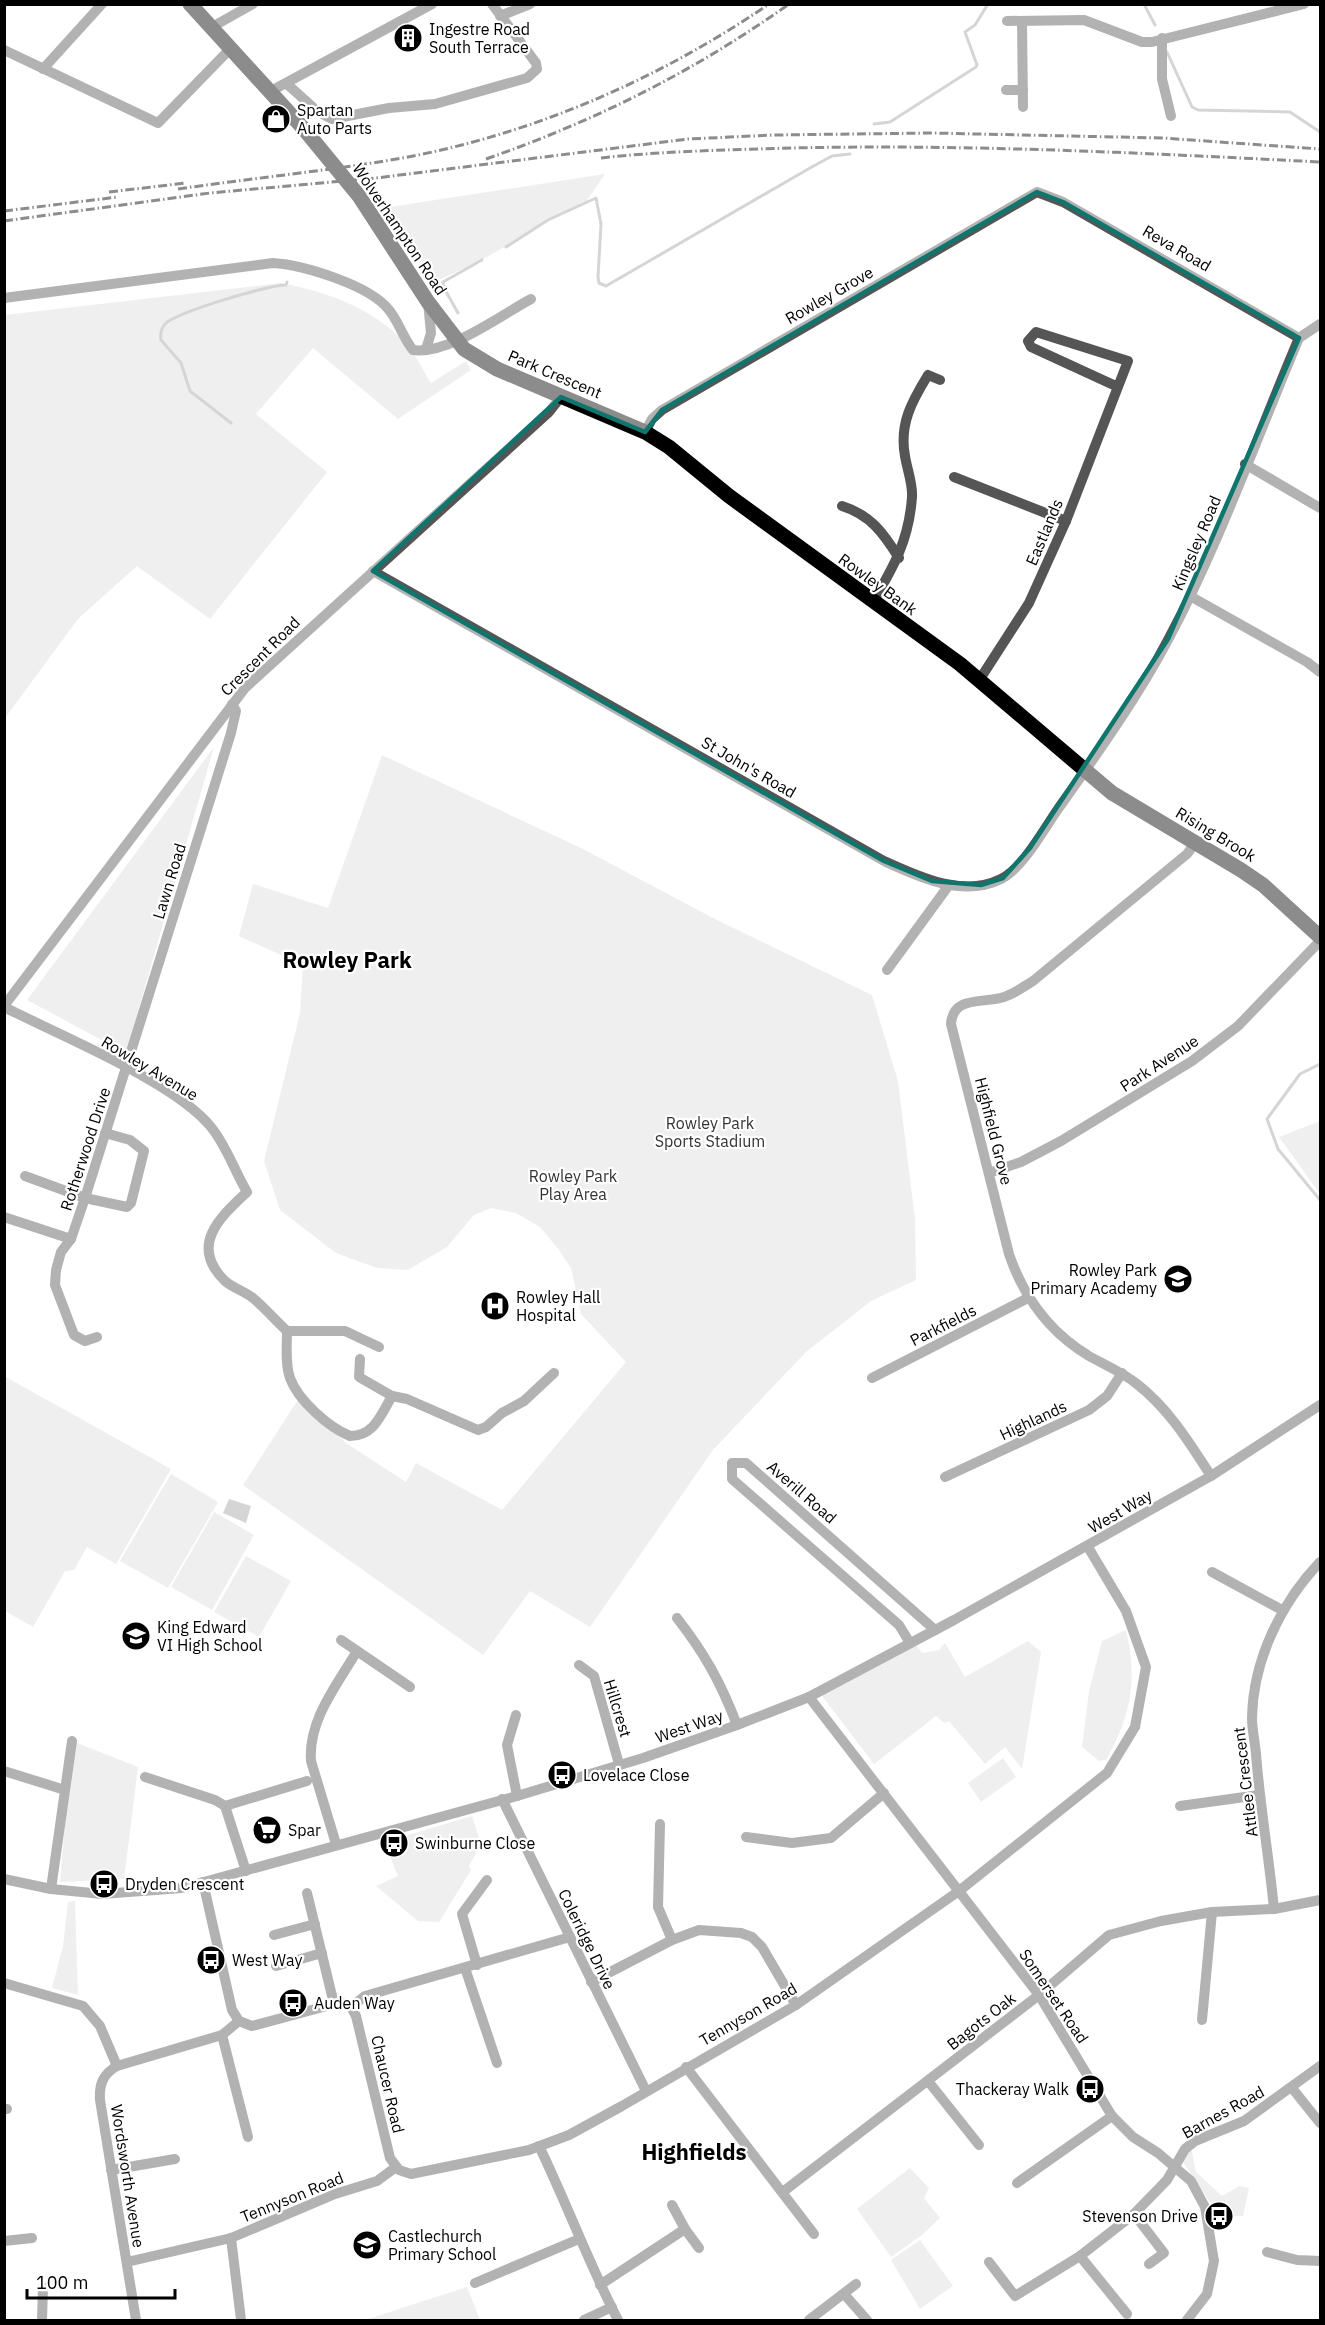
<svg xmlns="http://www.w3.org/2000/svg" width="1325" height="2325" font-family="'IBM Plex Sans',sans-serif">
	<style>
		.green { fill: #dcdcdc }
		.water { fill: #a3a3a3 }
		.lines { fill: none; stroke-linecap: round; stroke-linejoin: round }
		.stream { stroke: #a3a3a3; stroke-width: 3 }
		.minor { stroke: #555; stroke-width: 10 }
		.highway { stroke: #000; stroke-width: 15 }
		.rail { stroke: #000; stroke-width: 3; stroke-dasharray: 9 3 1.5 3; stroke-linecap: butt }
		.marked { fill: none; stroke: #0f766e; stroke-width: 4.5; stroke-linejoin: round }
		.labels { text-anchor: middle; stroke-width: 4.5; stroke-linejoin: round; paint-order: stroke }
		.poi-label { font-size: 16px; fill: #000; stroke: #fff; text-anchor: start }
		.street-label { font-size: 16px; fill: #000; stroke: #fff }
		.park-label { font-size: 16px; fill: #333; stroke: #fff }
		.district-label { font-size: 22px; font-weight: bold; fill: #000; stroke: #fff }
	</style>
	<rect width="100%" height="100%" fill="#fff"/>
	<g class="green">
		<path d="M605 174 586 202 548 221 482 260 432 283 390 207Z"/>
		<path d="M281 283C328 292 372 308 406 343 416 354 423 371 431 383L466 361 471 370 398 419 313 348 256 414 327 472 210 619 137 566 78 619 5 718V315Z"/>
		<path d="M214 747 126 1053 27 1000Z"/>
		<path d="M382 755 581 848 717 920 872 995 898 1081 915 1219 916 1280 871 1301 806 1352 713 1450 590 1627 530 1591 483 1655 243 1485 299 1398 346 1443 406 1482 416 1463 502 1510 626 1362 581 1314 571 1268 559 1250 540 1227 516 1213 491 1208 474 1215 447 1247 408 1270 377 1268 336 1253 280 1210 264 1161 300 1013 303 965 239 936 253 884 328 908Z"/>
		<path d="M1320 1121V1194L1279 1137Z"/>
		<path d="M4 1376 171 1469 116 1564 87 1547 74 1570 65 1571 33 1627 5 1611Z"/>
		<path d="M171 1474 218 1502 168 1588 120 1561Z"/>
		<path d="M214 1512 254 1535 212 1610 171 1587Z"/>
		<path d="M246 1556 291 1581 259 1637 214 1612Z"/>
		<path d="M1126 1630C1138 1681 1131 1715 1106 1760L1099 1761 1082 1747 1089 1691 1102 1641Z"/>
		<path d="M1028 1641 1041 1652 1022 1769 1005 1747 985 1764 949 1721 944 1723 936 1716 874 1764 822 1696 915 1645 923 1653 939 1650 945 1643 965 1677Z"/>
		<path d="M72 1741 138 1767 124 1879 60 1882Z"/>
		<path d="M1003 1758 1016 1777 981 1802 968 1783Z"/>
		<path d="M472 1816 481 1844 469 1866 471 1870 439 1922 418 1921 376 1886 398 1876 384 1842Z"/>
		<path d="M75 1901 78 1995 52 1988 63 1946 68 1902Z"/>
		<path d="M1191 2147 1196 2172 1222 2196 1240 2186 1249 2188 1243 2216H1219L1181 2159Z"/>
		<path d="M910 2168 929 2188 924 2198 940 2218 922 2235 891 2257 857 2209Z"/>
		<path d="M920 2240 953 2286 920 2309 891 2260Z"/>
		<path d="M467 2287 480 2320H365Z"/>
	</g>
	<path class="water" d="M229 1499 251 1506 246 1523 223 1513Z"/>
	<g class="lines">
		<g class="stream">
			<path d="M1144 4 1155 25"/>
			<path d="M1167 52 1192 107 1198 110 1290 112 1320 132"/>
			<path d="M874 124 890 122 976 67 977 65 965 32 975 25 988 4"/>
			<path d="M506 247 548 220 596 198 601 224 598 277 599 283 606 286 810 168 832 156 850 154"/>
			<path d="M458 313 444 288 443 282 482 260"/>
			<path d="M231 423 190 391 181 363 161 340C160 334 161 328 166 323 181 311 265 286 286 285L287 282"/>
			<path d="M1320 1064 1300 1074 1267 1119 1278 1149 1320 1200"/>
		</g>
		<g class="minor">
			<path d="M500 16 530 4"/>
			<path d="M1007 21 1084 20 1142 42H1152L1304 4"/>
			<path d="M1022 21 1023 107"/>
			<path d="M212 27 253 4"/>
			<path d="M1162 38V79L1171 116"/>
			<path d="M4 50 158 123 231 48"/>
			<path d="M43 69 102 4"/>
			<path d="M287 84 317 111 332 119 389 108 435 104 527 78 537 69 536 63 492 4"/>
			<path d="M1006 90H1023"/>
			<path d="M271 91 432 4"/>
			<path d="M4 298 273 263C303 265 370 285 389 310 399 322 403 338 413 350 448 355 501 315 531 299"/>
			<path d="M426 349 431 333 428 302"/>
			<path d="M645 432 652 419 662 410 1037 192 1063 202 1299 338"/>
			<path d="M1245 464 1320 508"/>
			<path d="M954 477 1066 521"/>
			<path d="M842 506C871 515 884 534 899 558"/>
			<path d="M373 571 884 861C919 877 963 898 1001 879 1023 868 1044 829 1058 809 1097 754 1138 697 1169 638 1220 542 1257 437 1299 338L1320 324"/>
			<path d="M1190 596 1307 662 1320 672"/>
			<path d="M873 602C894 566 909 540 912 497 913 484 907 469 905 456 899 424 912 401 928 375L940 380"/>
			<path d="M980 679 1029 603 1066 521 1128 361 1036 332 1028 341 1031 347 1118 387"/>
			<path d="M1196 842 1187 854 1033 981C1023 987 1014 994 1004 997 983 1004 953 995 951 1024L1009 1254C1024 1298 1049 1332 1089 1356 1105 1365 1122 1372 1137 1384 1169 1409 1189 1442 1211 1476"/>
			<path d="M887 970 949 885"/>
			<path d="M4 1006 245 688 549 412 561 397"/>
			<path d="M4 1007C59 1035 175 1082 211 1127 226 1145 235 1172 247 1192 219 1218 189 1246 225 1281 233 1288 244 1291 253 1298 265 1308 275 1320 287 1331 287 1345 285 1364 290 1378 298 1400 328 1427 350 1436 374 1436 381 1415 392 1396L359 1377 360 1359"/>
			<path d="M989 1173 1021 1162 1061 1141 1192 1061 1238 1026 1320 941"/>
			<path d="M25 1176 85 1198 127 1207 131 1203 144 1151 130 1140 105 1133"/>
			<path d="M4 1217 71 1239"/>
			<path d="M287 1331H345L379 1347"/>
			<path d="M97 1337 85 1341 74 1335 55 1285 56 1270 61 1252 71 1239 85 1198 231 733 236 711 232 704"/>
			<path d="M872 1378 1028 1298"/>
			<path d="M392 1396 407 1399 478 1430 486 1427 502 1413 524 1401 554 1373"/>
			<path d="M945 1477 1089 1410 1107 1396 1122 1373"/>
			<path d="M1212 1572 1282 1610"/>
			<path d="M677 1618C705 1654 721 1683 737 1725"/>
			<path d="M341 1640 410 1687"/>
			<path d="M910 1643 899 1625 732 1479V1463H746L935 1630"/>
			<path d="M579 1665 594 1676 619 1764"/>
			<path d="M809 1697 1039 1995 1112 2116 1133 2137 1158 2153 1191 2181 1205 2207 1214 2261 1207 2294 1187 2320"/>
			<path d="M516 1715 507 1745 517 1796"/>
			<path d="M4 1771 65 1790"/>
			<path d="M145 1777 215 1800 225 1806 246 1871"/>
			<path d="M502 1799 646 2091"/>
			<path d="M225 1806 307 1781"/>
			<path d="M1180 1806 1259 1795"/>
			<path d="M660 1824 658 1907 672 1940"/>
			<path d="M746 1837 792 1843 831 1838 884 1793"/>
			<path d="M336 1844 311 1761C308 1720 337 1685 357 1651"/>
			<path d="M4 1879 51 1889 102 1894 182 1888 517 1796 643 1758 737 1725 809 1697 954 1620 1211 1476 1320 1405"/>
			<path d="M203 1882 232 2010 239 2021 252 2026 334 2004 346 2003 351 2007"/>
			<path d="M51 1889 72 1741"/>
			<path d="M307 1893 334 2004"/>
			<path d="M1274 1909C1269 1857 1260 1806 1256 1754 1255 1742 1252 1730 1252 1718 1253 1660 1281 1603 1320 1562"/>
			<path d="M274 1935 315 1924"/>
			<path d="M477 1965 462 1914 487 1880"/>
			<path d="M276 1966 322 1953"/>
			<path d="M465 1968 497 2063"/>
			<path d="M591 1982 672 1940 699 1930 741 1933 752 1937 762 1947 796 2005"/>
			<path d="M4 1983 83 2006 100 2026 117 2066"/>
			<path d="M351 2007 356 2016 390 2158 399 2170 411 2174 529 2150 569 2135 622 2106 796 2005 959 1891 1107 1773 1135 1727 1146 1667 1126 1611 1088 1547"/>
			<path d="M351 2007 365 1996 570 1937"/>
			<path d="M1202 2020 1212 1912"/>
			<path d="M222 2035 248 2137"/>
			<path d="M686 2067 814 2234"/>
			<path d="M928 2081 979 2145"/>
			<path d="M1292 2088 1320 2123"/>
			<path d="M4 2109H7"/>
			<path d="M539 2146C567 2204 589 2264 618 2320"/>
			<path d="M111 2170 175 2159"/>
			<path d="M1017 2183 1112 2116"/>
			<path d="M784 2191 1039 1995 1109 1935 1161 1921 1212 1912 1274 1909 1320 1900"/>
			<path d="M1134 2214 1164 2253 1149 2264"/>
			<path d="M685 2229 699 2248"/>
			<path d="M231 2238 241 2320"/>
			<path d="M4 2241 32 2238"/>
			<path d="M1267 2252 1297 2260 1320 2261"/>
			<path d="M1080 2256 1127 2314"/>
			<path d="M127 2262 231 2238 335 2194 377 2181 396 2167"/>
			<path d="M989 2262 1015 2296 1080 2256 1134 2214 1167 2180 1185 2149 1195 2141 1244 2121 1320 2066"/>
			<path d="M475 2283 579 2239"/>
			<path d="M600 2285 685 2229 672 2205"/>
			<path d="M844 2294 867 2320"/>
			<path d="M42 2320 43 2287"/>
			<path d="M136 2320 100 2100C99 2084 103 2074 117 2066L222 2035 239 2021"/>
			<path d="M584 2320 612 2307"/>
			<path d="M809 2320 856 2284"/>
		</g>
		<path class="highway" d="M190 4 304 129 359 196 428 302 464 349 497 369 645 432 669 447 729 496 960 664 1112 793 1241 870 1263 885 1320 937"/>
		<g class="rail">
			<path d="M601 158C663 151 727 150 791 148 967 144 1144 153 1320 162"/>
			<path d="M486 159C595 121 695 71 789 4"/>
			<path d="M178 189C247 179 316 172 385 161 522 139 655 82 769 4"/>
			<path d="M109 192 186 183"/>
			<path d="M4 211 118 197"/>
			<path d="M4 221 210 193 376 178 688 139 774 135 932 133 1162 138 1320 149"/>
		</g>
	</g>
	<path d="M0 0H1325V2325H0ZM1037 192 1063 202 1299 338 1168 639 1030 848 1003 878 981 885 932 881 884 861 373 571 561 397 645 432 662 410Z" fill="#fff" fill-opacity=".55" fill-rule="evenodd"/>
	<path class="marked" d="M1037 192 1063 202 1299 338 1168 639 1030 848 1003 878 981 885 932 881 884 861 373 571 561 397 645 432 662 410Z"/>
	<defs>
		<g id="building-disc" transform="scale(1.5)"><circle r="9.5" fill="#000" stroke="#fff"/><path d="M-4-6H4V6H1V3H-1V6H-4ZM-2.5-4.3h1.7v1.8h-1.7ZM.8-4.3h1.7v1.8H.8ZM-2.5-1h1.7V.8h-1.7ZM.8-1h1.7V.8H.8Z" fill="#fff"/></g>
		<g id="shop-disc" transform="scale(1.5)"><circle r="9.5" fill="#000" stroke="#fff"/><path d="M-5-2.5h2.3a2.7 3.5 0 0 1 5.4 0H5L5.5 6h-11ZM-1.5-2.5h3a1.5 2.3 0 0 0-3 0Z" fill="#fff"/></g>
		<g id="school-disc" transform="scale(1.5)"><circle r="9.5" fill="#000" stroke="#fff"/><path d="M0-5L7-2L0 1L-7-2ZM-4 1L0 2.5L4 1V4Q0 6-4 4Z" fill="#fff"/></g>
		<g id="hospital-disc" transform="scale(1.5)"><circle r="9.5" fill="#000" stroke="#fff"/><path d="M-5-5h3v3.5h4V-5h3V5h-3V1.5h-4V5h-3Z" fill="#fff"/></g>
		<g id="bus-disc" transform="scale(1.5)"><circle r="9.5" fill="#000" stroke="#fff"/><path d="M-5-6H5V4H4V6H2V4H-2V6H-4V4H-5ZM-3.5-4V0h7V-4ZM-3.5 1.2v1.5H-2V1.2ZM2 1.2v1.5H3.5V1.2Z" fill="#fff"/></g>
		<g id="supermarket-disc" transform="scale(1.5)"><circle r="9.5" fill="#000" stroke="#fff"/><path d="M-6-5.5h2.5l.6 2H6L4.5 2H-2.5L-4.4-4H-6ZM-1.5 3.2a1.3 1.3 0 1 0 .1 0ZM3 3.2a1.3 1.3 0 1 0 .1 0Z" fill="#fff"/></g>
	</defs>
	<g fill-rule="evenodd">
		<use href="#building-disc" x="408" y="38"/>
		<use href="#shop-disc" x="276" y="119"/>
		<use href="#school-disc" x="1178" y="1279"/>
		<use href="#hospital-disc" x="495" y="1306"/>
		<use href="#school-disc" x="136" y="1636"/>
		<use href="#bus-disc" x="562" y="1775"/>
		<use href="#supermarket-disc" x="267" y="1830"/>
		<use href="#bus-disc" x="394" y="1843"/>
		<use href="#bus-disc" x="104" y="1884"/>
		<use href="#bus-disc" x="211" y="1960"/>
		<use href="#bus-disc" x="293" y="2003"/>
		<use href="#bus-disc" x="1090" y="2089"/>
		<use href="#bus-disc" x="1219" y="2216"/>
		<use href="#school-disc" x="367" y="2245"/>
	</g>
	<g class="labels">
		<g class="poi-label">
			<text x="429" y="35">Ingestre Road<tspan x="429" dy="18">South Terrace</tspan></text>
			<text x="297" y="116">Spartan<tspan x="297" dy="18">Auto Parts</tspan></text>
			<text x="1157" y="1276" text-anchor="end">Rowley Park<tspan x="1157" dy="18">Primary Academy</tspan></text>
			<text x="516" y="1303">Rowley Hall<tspan x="516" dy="18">Hospital</tspan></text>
			<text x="157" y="1633">King Edward<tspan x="157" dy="18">VI High School</tspan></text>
			<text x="583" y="1781">Lovelace Close</text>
			<text x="288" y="1836">Spar</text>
			<text x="415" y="1849">Swinburne Close</text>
			<text x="125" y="1890">Dryden Crescent</text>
			<text x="232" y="1966">West Way</text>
			<text x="314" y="2009">Auden Way</text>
			<text x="1069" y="2095" text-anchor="end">Thackeray Walk</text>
			<text x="1198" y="2222" text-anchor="end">Stevenson Drive</text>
			<text x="388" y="2242">Castlechurch<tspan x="388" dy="18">Primary School</tspan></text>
		</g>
		<g class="street-label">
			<text transform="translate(400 229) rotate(56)" y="6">Wolverhampton Road</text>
			<text transform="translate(1177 248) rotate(30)" y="6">Reva Road</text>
			<text transform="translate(829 295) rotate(-30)" y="6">Rowley Grove</text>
			<text transform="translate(555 374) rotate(23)" y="6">Park Crescent</text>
			<text transform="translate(1044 532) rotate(-67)" y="6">Eastlands</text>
			<text transform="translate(1196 543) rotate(-67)" y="6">Kingsley Road</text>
			<text transform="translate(878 584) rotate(36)" y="6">Rowley Bank</text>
			<text transform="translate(260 656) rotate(-45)" y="6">Crescent Road</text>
			<text transform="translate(749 767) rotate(30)" y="6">St John's Road</text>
			<text transform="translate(1216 834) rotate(31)" y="6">Rising Brook</text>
			<text transform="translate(169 881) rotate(-73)" y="6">Lawn Road</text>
			<text transform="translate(1159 1063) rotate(-33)" y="6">Park Avenue</text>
			<text transform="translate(150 1068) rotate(31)" y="6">Rowley Avenue</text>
			<text transform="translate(994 1131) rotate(76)" y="6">Highfield Grove</text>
			<text transform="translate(85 1149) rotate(-72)" y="6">Rotherwood Drive</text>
			<text transform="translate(943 1325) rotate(-27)" y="6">Parkfields</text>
			<text transform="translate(1033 1420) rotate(-25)" y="6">Highlands</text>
			<text transform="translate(802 1492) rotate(41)" y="6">Averill Road</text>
			<text transform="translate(1120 1511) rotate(-30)" y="6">West Way</text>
			<text transform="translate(618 1708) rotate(73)" y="6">Hillcrest</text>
			<text transform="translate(689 1726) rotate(-19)" y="6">West Way</text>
			<text transform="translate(1245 1782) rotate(-97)" y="6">Attlee Crescent</text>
			<text transform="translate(587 1939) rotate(64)" y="6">Coleridge Drive</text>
			<text transform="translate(1054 1996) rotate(56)" y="6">Somerset Road</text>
			<text transform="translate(748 2014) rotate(-30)" y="6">Tennyson Road</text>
			<text transform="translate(981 2021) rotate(-38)" y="6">Bagots Oak</text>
			<text transform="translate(388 2084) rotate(77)" y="6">Chaucer Road</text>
			<text transform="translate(1223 2112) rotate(-29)" y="6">Barnes Road</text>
			<text transform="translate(128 2176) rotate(81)" y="6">Wordsworth Avenue</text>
			<text transform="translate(292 2197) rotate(-22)" y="6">Tennyson Road</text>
		</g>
		<g class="park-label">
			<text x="710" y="1129">Rowley Park<tspan x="710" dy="18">Sports Stadium</tspan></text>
			<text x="573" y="1182">Rowley Park<tspan x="573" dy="18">Play Area</tspan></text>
		</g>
		<g class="district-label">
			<text x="347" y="968">Rowley Park</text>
			<text x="694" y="2160">Highfields</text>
		</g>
	</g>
	<rect width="1325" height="2325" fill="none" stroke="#000000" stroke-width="12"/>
	<path d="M27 2289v9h148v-9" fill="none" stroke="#000000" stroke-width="3"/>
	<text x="36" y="2289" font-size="18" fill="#000000" stroke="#ffffff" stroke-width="4.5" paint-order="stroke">100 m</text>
</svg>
